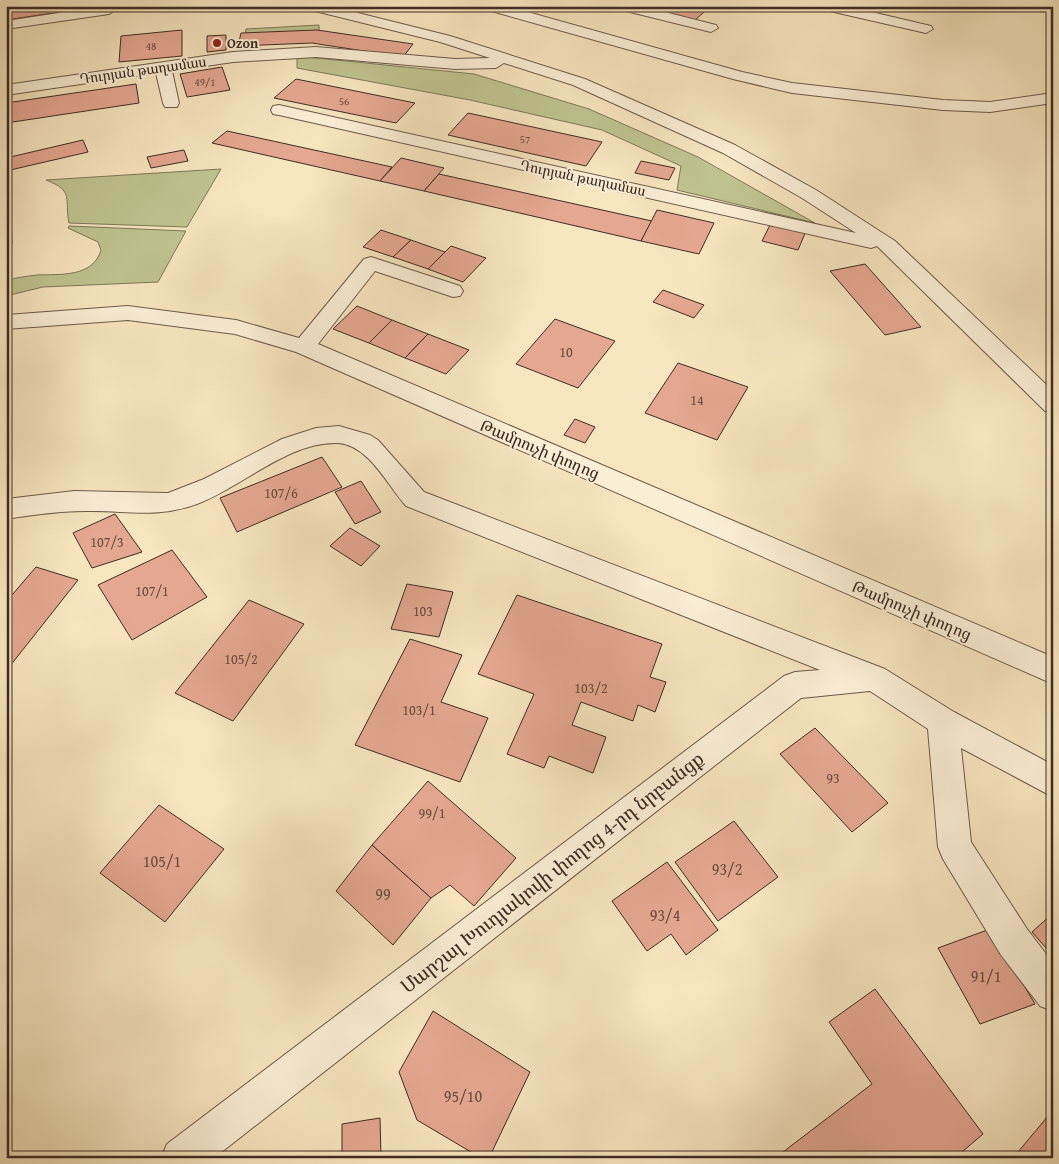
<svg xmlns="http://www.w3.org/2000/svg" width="1059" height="1164" font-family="'Gentium Book Plus','Noto Serif Armenian',serif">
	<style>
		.green { fill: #bfc390; stroke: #7e785a }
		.building { fill: #e4a791; stroke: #3e2c24 }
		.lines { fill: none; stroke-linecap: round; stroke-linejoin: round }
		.minor-casing { stroke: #6c5a4b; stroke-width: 2 }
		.minor { fill: #faeed5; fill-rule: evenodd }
		.poi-dot { fill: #8f2418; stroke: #faeed5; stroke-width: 2 }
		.labels { text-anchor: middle; stroke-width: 4; stroke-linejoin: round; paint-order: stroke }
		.far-number-label { font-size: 11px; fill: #684b3f }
		.far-poi-label { font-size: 14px; font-weight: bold; fill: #3e2c24; stroke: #faeed5; text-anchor: start }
		.far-street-label { font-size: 14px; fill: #3e2c24; stroke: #faeed5 }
		.number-label { font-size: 14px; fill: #684b3f }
		.street-label { font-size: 16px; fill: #3e2c24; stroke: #faeed5 }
		.near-number-label { font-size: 16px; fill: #684b3f }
		.near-street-label { font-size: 19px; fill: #3e2c24; stroke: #faeed5 }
	</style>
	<rect width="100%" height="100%" fill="#f7e5bf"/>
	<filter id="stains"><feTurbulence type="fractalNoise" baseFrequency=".004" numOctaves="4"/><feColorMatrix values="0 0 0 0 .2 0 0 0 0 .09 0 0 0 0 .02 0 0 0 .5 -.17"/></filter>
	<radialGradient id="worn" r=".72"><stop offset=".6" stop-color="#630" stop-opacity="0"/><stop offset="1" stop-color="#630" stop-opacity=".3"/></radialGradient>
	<g class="green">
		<path d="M319 25V38L244 43 246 29Z"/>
		<path d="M297 56 474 74 589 109 698 157 815 223 677 190 681 166 602 130 470 100 297 68Z"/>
		<path d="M221 169 187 227 69 223C64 199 75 191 46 180Z"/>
		<path d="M69 226 186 231 158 282 43 287 6 296V280C16 278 27 276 37 275 59 274 93 278 101 250L98 242 68 228Z"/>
	</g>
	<g class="building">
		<path d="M6 6H101L6 20Z"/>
		<path d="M643 6H711L695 20Z"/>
		<path d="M946 6H993L952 11Z"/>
		<path d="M182 30V56L119 62 121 36Z"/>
		<path d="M317 30 413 44 403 57 312 43 238 46 241 33Z"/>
		<path d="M226 35V50L207 52V36Z"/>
		<path d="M222 67 230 90 187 97 180 74Z"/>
		<path d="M296 79 415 103 396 123 274 98Z"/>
		<path d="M136 84 139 103 6 123V103Z"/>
		<path d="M468 113 602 142 586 166 448 135Z"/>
		<path d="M227 131 392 167 380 181 212 143Z"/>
		<path d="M83 140 88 152 6 171V158Z"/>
		<path d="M184 150 188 161 151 168 147 157Z"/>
		<path d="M401 158 444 168 424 191 380 181Z"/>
		<path d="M641 161 675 168 669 180 635 173Z"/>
		<path d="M439 174 652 221 641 241 424 191Z"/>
		<path d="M10 195 12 244 6 245V196Z"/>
		<path d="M657 210 714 223 699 254 641 241Z"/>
		<path d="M771 223 806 231 798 250 762 241Z"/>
		<path d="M381 230 411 240 393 257 363 247Z"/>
		<path d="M411 240 445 252 428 269 393 257Z"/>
		<path d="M451 246 486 258 463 282 428 269Z"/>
		<path d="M865 264 921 327 885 335 830 271Z"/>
		<path d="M663 290 704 305 694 318 653 302Z"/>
		<path d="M357 306 392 320 369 343 333 329Z"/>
		<path d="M555 319 615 341 578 388 516 364Z"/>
		<path d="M392 320 428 334 405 358 369 343Z"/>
		<path d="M428 334 469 350 446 374 405 358Z"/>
		<path d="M678 363 748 387 717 440 645 413Z"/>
		<path d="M575 419 595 427 585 443 564 435Z"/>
		<path d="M322 457 342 487 237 532 220 498Z"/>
		<path d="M361 481 381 512 355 524 335 492Z"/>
		<path d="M115 514 142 552 92 568 73 533Z"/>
		<path d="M350 528 380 546 361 566 330 546Z"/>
		<path d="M172 550 207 597 132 640 98 585Z"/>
		<path d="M36 567 78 580 6 671V602Z"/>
		<path d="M407 584 453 592 439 637 391 629Z"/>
		<path d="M517 595 662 644 650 677 666 682 655 712 638 705 633 721 581 702 572 725 606 737 593 773 549 756 544 768 507 754 534 694 478 674Z"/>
		<path d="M249 600 304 624 233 721 175 693Z"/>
		<path d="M410 639 462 655 441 702 488 718 460 782 355 745Z"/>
		<path d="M815 728 888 803 852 832 780 754Z"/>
		<path d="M428 781 516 858 474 906 450 885 431 898 372 845Z"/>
		<path d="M159 805 224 849 165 922 100 873Z"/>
		<path d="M734 821 778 877 718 921 675 862Z"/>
		<path d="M372 845 431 898 393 945 336 891Z"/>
		<path d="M667 862 718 930 686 955 671 934 647 951 612 901Z"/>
		<path d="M1053 913V956L1032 932Z"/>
		<path d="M990 929 1035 1004 980 1024 938 948Z"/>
		<path d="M875 989 983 1134 955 1158H786L783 1152 872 1084 829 1022Z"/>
		<path d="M433 1011 530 1072 489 1158H481L417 1120 399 1072Z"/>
		<path d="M1053 1110V1158H1013Z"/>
		<path d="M380 1118 381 1158H342V1124Z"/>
	</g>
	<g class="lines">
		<g class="minor-casing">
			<g id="minor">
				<path d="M105 6 114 7 116 10 109 14 6 29V21Z"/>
				<path d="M305 6H330L450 36 585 79 735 145 816 190 895 241 1053 391V413L1045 411 877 246 871 248 279 115 273 114 271 110 273 106 279 105 856 233 802 198 723 153 573 85 504 63 496 68 455 69 316 57 233 62 172 71 179 103 177 107H165L163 103 156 73 6 95V85L233 52 316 47 455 59 490 58 440 42 307 9Z"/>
				<path d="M482 6H506L742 72 792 83 943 100 990 102 1053 93V103L990 112 943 110 792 93 733 79 484 9Z"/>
				<path d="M616 6H641L716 25 718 28 711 32 618 9Z"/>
				<path d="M819 6H846L931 26 933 29 926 33 821 9Z"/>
				<path d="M371 257 460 286 463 291 460 296 453 297 375 271 318 344 1053 657V684L296 352 235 334 128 320 6 329V315L128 306 236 320 299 338 364 259Z"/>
				<path d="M339 426 370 435 378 440 424 492 885 669 954 712 1053 765V797L961 748 971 842 1027 929 1053 963V1011L1040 1006 1001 955 943 859 938 847 928 729 870 691 801 698 214 1158H161L167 1144 784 676 795 672 820 670 406 506C388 486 369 445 338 443 289 441 242 487 197 504 155 519 127 510 85 511 59 511 32 515 6 519V499L74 491 168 493 204 479 282 439 316 428Z"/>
			</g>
		</g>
		<use href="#minor" class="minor"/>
	</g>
	<circle class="poi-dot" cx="217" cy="43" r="5"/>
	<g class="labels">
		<g class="far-number-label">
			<text x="151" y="50">48</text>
			<text x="205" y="86">49/1</text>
			<text x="344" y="105">56</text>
			<text x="525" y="143">57</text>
		</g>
		<g class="far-poi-label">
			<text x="227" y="48">Ozon</text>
		</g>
		<g class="far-street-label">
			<text transform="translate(143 70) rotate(-8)" y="5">Դուրյան թաղամաս</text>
			<text transform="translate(583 178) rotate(12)" y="5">Դուրյան թաղամաս</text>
		</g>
		<g class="number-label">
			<text x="566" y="357">10</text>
			<text x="697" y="405">14</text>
			<text x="281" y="498">107/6</text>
			<text x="107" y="547">107/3</text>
			<text x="152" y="596">107/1</text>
			<text x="423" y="616">103</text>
			<text x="241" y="664">105/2</text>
			<text x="591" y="693">103/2</text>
			<text x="419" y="715">103/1</text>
			<text x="833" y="783">93</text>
			<text x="432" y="818">99/1</text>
		</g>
		<g class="street-label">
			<text transform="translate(540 449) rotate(23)" y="6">Թամրուչի փողոց</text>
			<text transform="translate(912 610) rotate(23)" y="6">Թամրուչի փողոց</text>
		</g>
		<g class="near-number-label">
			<text x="162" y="867">105/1</text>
			<text x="727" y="875">93/2</text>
			<text x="383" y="900">99</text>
			<text x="665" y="921">93/4</text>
			<text x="986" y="982">91/1</text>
			<text x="463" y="1102">95/10</text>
		</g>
		<g class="near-street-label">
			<text transform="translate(552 872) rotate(-38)" y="7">Մարշալ Խուդյակովի փողոց 4-րդ նրբանցք</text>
		</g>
	</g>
	<rect width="1059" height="1164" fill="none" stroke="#f7e5bf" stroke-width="25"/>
	<rect x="8" y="8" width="1044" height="1149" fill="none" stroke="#3e2c24" stroke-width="2.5"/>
	<rect x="12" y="12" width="1034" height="1139" fill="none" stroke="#3e2c24"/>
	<rect width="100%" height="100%" filter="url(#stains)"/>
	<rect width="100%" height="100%" fill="url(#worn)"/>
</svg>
